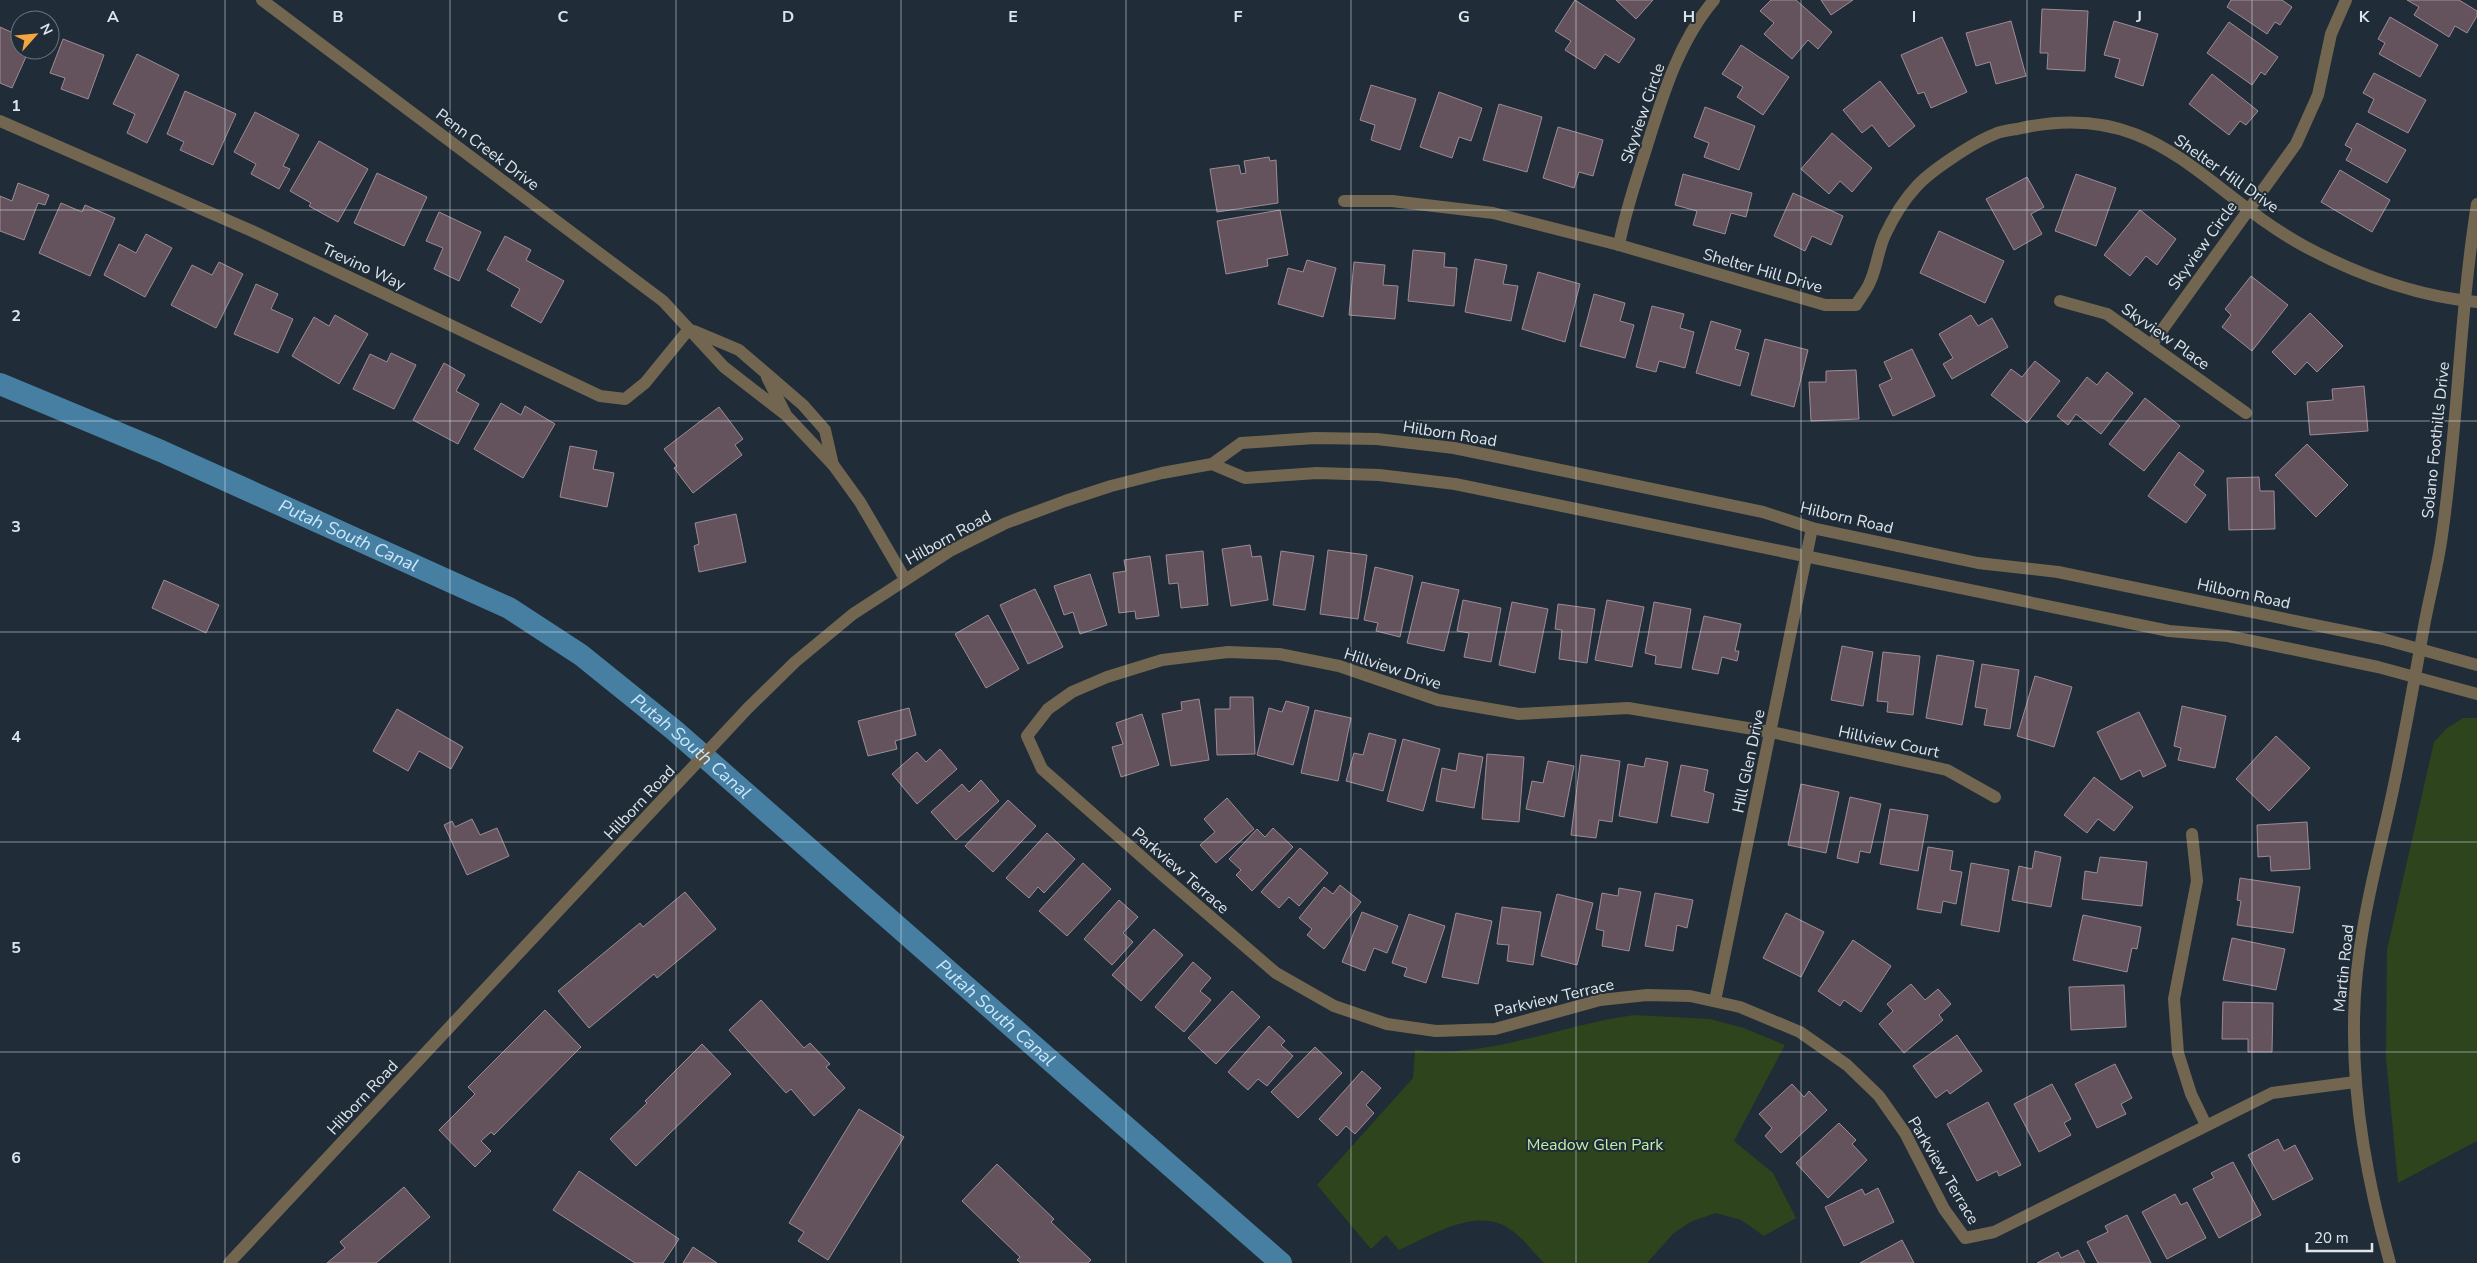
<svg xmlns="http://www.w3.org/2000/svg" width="2477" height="1263" font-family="'Nunito Sans',sans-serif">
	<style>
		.green { fill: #2d441c }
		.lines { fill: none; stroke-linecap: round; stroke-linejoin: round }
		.canal { stroke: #467fa2; stroke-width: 22 }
		.building { fill: #64535d; stroke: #9d8b95 }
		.minor { stroke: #726650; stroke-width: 12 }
		.tertiary { stroke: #726650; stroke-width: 12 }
		.grid { fill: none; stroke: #dde5ec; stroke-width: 1; stroke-opacity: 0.55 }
		.labels { text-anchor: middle; stroke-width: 4; stroke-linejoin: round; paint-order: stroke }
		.street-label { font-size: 16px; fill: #dde5ec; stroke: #202c37 }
		.park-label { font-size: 16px; fill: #c3f1a4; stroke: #202c37 }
		.water-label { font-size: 18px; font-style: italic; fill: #c8e7fd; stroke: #202c37 }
		.grid-label { font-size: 16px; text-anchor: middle; font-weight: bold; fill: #dde5ec; stroke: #202c37; stroke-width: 4; stroke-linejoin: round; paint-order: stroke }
	</style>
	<rect width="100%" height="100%" fill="#202c37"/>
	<g class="green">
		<path d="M2463 718H2477V1141L2398 1183 2386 1058 2387 950 2434 742 2446 729Z"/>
		<path d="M1634 1015 1710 1019 1744 1028 1785 1045 1734 1141 1773 1173 1796 1218 1764 1236 1741 1220 1716 1213 1690 1222 1673 1234 1647 1263H1544C1533 1252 1523 1238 1511 1230 1478 1205 1431 1236 1399 1250L1386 1235 1371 1249 1317 1185 1413 1078 1415 1050C1429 1051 1443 1053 1457 1051 1518 1046 1574 1023 1634 1015Z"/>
	</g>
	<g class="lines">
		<path class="canal" id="s1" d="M0 384 161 451 509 608 581 655 674 730 1281 1263"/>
	</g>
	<g class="building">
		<path d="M1575 0 1635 39 1619 63 1605 54 1595 69 1565 50 1571 41 1555 31Z"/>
		<path d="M1616 0H1653L1636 19Z"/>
		<path d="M1771 0H1796L1832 32 1818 49 1808 40 1792 59 1764 34 1774 23 1760 11Z"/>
		<path d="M1821 0H1853L1831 15Z"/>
		<path d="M2231 0H2282L2292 7 2280 25 2275 22 2267 34 2227 7Z"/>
		<path d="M2407 0H2459L2477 11V16L2467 33 2455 26 2449 37 2414 15 2419 7Z"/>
		<path d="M2042 9 2088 11 2085 71 2047 69 2048 53H2040Z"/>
		<path d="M2390 17 2438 45 2420 77 2379 54 2385 43 2378 39Z"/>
		<path d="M2011 21 2026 76 1996 84 1990 62 1976 66 1966 33Z"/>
		<path d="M2114 21 2158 34 2143 86 2115 77 2120 59 2104 55Z"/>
		<path d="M2229 22 2278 57 2265 75 2261 72 2252 85 2207 53Z"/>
		<path d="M0 27 20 36V50H29L12 88 0 83Z"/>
		<path d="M1942 37 1967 92 1931 108 1924 92 1918 94 1901 55Z"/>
		<path d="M63 39 104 55 88 99 61 89 65 78 50 73Z"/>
		<path d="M1741 45 1789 77 1763 115 1737 97 1743 87 1722 74Z"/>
		<path d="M137 54 179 75 147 143 127 133 135 114 113 104Z"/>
		<path d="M2374 73 2426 100 2408 133 2368 112 2374 99 2363 93Z"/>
		<path d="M2212 74 2258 111 2246 125 2240 121 2229 135 2189 104Z"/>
		<path d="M1880 81 1915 126 1889 147 1872 125 1862 133 1843 110Z"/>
		<path d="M1371 85 1416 99 1400 150 1371 140 1375 125 1360 120Z"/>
		<path d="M185 91 236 114 213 165 180 150 184 142 167 134Z"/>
		<path d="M1439 92 1482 108 1471 141 1459 137 1452 158 1420 147Z"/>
		<path d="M1499 104 1542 117 1527 172 1483 160Z"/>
		<path d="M1705 107 1755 126 1739 170 1704 157 1709 143 1694 137Z"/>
		<path d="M255 112 299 135 283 166 290 169 279 189 251 174 256 164 234 152Z"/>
		<path d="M2357 123 2406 150 2387 183 2346 160 2352 149 2345 145Z"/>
		<path d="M1558 127 1603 140 1593 176 1579 172 1574 188 1543 178Z"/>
		<path d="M1832 133 1872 168 1852 192 1840 181 1829 194 1801 169Z"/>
		<path d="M319 141 368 169 338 222 309 206 311 203 290 191Z"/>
		<path d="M1269 157 1270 161 1276 160 1278 203 1217 212 1210 169 1239 165 1241 174 1246 173 1244 161Z"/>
		<path d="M2340 170 2390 200 2372 232 2321 202Z"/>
		<path d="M377 173 427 197 404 246 354 223Z"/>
		<path d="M1683 174 1752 193 1746 217 1731 213 1725 234 1693 225 1697 211 1675 205Z"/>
		<path d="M2076 174 2116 188 2096 246 2055 231Z"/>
		<path d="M2027 177 2044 207 2031 214 2042 234 2014 250 1986 199Z"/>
		<path d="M18 183 49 195 45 205 38 203 24 240 0 231V196L12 201Z"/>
		<path d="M1793 193 1843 216 1831 245 1812 236 1805 251 1774 236Z"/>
		<path d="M61 203 82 212 85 205 115 218 90 276 39 253Z"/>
		<path d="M1280 210 1288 255 1267 259 1268 266 1226 274 1217 221Z"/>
		<path d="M2140 210 2176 239 2157 265 2146 256 2130 276 2104 255Z"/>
		<path d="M439 212 481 232 459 281 434 269 443 248 426 241Z"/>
		<path d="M1939 231 2004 261 1985 303 1920 273Z"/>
		<path d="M146 234 172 248 145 297 104 275 119 244 136 253Z"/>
		<path d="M505 236 531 250 526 260 564 281 541 323 511 306 520 289 487 270Z"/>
		<path d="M1413 250 1445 253 1444 267 1457 268 1454 306 1408 301Z"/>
		<path d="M1475 259 1507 265 1503 284 1518 286 1511 321 1465 312Z"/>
		<path d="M1307 260 1336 268 1323 317 1278 304 1288 268 1303 272Z"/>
		<path d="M219 262 243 274 216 328 171 305 192 265 212 275Z"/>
		<path d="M1354 262 1385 265 1383 285 1398 286 1395 319 1349 315Z"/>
		<path d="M1538 272 1580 284 1565 342 1522 329Z"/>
		<path d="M2251 276 2288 305 2252 351 2222 327 2231 315 2225 309Z"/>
		<path d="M256 284 278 294 271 309 293 319 278 353 234 334Z"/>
		<path d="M1594 294 1625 303 1620 321 1634 325 1625 358 1580 346Z"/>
		<path d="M1652 306 1684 314 1680 328 1694 332 1685 368 1659 361 1656 372 1636 367Z"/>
		<path d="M2310 313 2343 346 2317 372 2307 362 2295 375 2272 352Z"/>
		<path d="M335 315 368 334 339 384 292 356 314 317 329 326Z"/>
		<path d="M1971 315 1978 326 1992 318 2008 347 1952 379 1943 364 1953 358 1939 334Z"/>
		<path d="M1711 321 1741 330 1735 349 1749 353 1740 386 1696 373Z"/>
		<path d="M1765 339 1808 350 1794 407 1751 395Z"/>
		<path d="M1912 349 1935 396 1893 416 1879 385 1892 379 1884 362Z"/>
		<path d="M391 353 416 365 394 409 353 389 370 354 387 362Z"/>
		<path d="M2035 361 2060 381 2027 423 1991 395 2011 369 2022 377Z"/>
		<path d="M444 363 465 375 456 391 479 404 458 444 413 420Z"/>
		<path d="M1856 370 1859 419 1811 421 1809 382H1826V371Z"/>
		<path d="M2107 372 2133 393 2101 434 2076 414 2068 425 2057 416 2087 377 2097 385Z"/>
		<path d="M2364 386 2368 431 2310 435 2307 402 2333 400 2332 389Z"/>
		<path d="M2145 398 2180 426 2144 471 2109 444Z"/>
		<path d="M501 403 521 415 525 406 555 424 523 478 474 449Z"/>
		<path d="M719 407 743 439 735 445 742 455 693 493 674 468 677 466 664 449Z"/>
		<path d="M2307 444 2348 485 2316 517 2275 475Z"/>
		<path d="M570 446 597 451 593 469 614 473 607 507 560 497Z"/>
		<path d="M2179 452 2204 471 2194 485 2206 495 2186 523 2148 496Z"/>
		<path d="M2259 477 2260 491H2274L2275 529 2229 530 2227 478Z"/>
		<path d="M736 514 746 562 699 572 694 546 699 544 695 523Z"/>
		<path d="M1250 545 1252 557 1261 556 1268 600 1231 606 1222 549Z"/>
		<path d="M1328 550 1367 555 1358 619 1320 614Z"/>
		<path d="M1203 551 1208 605 1181 608 1178 583 1169 584 1166 555Z"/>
		<path d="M1281 551 1314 556 1305 610 1273 605Z"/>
		<path d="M1150 556 1159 616 1136 619 1135 611 1119 613 1113 573 1126 571 1124 560Z"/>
		<path d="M1375 567 1413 576 1400 637 1376 631 1378 623 1364 620Z"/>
		<path d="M1090 574 1107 625 1080 634 1073 612 1064 615 1054 586Z"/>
		<path d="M164 580 219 605 206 633 152 608Z"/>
		<path d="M1422 582 1459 590 1444 651 1407 643Z"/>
		<path d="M1035 589 1063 647 1028 664 1000 605Z"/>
		<path d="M1463 600 1501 608 1491 662 1464 657 1469 633 1457 631Z"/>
		<path d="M1607 600 1644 607 1632 667 1595 660Z"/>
		<path d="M1512 602 1548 609 1535 673 1499 665Z"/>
		<path d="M1654 602 1691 609 1681 668 1655 664 1656 656 1645 653Z"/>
		<path d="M1558 604 1595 609 1587 663 1559 659 1562 630 1555 629Z"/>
		<path d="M988 615 1019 669 986 688 955 634Z"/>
		<path d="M1704 616 1741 624 1735 651H1739L1737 661 1722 657 1718 674 1692 669Z"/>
		<path d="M1842 646 1873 652 1863 706 1831 700Z"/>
		<path d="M1883 652 1920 656 1913 715 1887 712 1888 702 1877 701Z"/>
		<path d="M1937 655 1974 661 1962 725 1926 718Z"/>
		<path d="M1982 664 2019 670 2010 729 1984 725 1987 709 1975 707Z"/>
		<path d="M2035 676 2072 687 2054 747 2017 736Z"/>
		<path d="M1230 697H1253L1255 754 1217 755 1215 709H1230Z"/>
		<path d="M1199 699 1209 760 1171 766 1162 714 1182 710 1181 702Z"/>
		<path d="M1286 701 1309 707 1293 765 1257 755 1269 708 1282 712Z"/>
		<path d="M2182 706 2226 716 2215 768 2178 760 2181 748 2174 746Z"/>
		<path d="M909 708 916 735 895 741 897 749 868 756 858 721Z"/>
		<path d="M397 709 463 747 451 769 419 751 408 771 373 751Z"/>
		<path d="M1315 710 1351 718 1338 781 1301 773Z"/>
		<path d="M2139 712 2166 766 2143 777 2140 770 2121 780 2097 732Z"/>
		<path d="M1142 714 1159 765 1121 777 1112 747 1123 744 1116 723Z"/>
		<path d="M1369 733 1396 740 1383 791 1346 781 1354 753 1363 755Z"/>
		<path d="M2276 736 2310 768 2269 811 2236 779Z"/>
		<path d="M1403 739 1440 749 1423 811 1387 801Z"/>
		<path d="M940 749 957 769 917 804 892 774 917 752 926 762Z"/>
		<path d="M1459 753 1483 757 1474 808 1436 801 1442 768 1456 771Z"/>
		<path d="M1487 754 1524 757 1519 822 1482 819Z"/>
		<path d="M1581 755 1620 761 1612 822 1599 820 1596 838 1571 835Z"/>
		<path d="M1646 758 1668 762 1657 823 1619 816 1628 764 1644 767Z"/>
		<path d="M1548 761 1574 766 1564 817 1526 809 1532 781 1543 783Z"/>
		<path d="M1681 765 1708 770 1704 791 1714 794 1708 823 1671 816Z"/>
		<path d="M2094 777 2133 807 2114 831 2098 819 2087 833 2064 815Z"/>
		<path d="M981 780 999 801 956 840 931 812 962 784 969 792Z"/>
		<path d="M1801 784 1839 792 1826 853 1788 845Z"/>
		<path d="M1850 797 1881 804 1870 853 1860 851 1858 863 1837 858Z"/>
		<path d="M1227 798 1254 829 1216 863 1200 845 1215 832 1204 819Z"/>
		<path d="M1008 800 1036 826 993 872 965 846Z"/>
		<path d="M1890 809 1928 815 1918 871 1880 864Z"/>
		<path d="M472 819 480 835 497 828 509 856 467 875 444 825 452 821 455 827Z"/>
		<path d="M2307 822 2310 869 2271 871 2270 856 2258 857 2257 825Z"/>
		<path d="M1273 828 1293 847 1252 891 1236 875 1241 870 1229 859 1257 829 1265 837Z"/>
		<path d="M1047 833 1075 859 1044 893 1038 887 1029 898 1006 878Z"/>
		<path d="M1928 847 1953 851 1950 870 1962 872 1956 904 1943 901 1941 913 1917 909Z"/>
		<path d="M1300 848 1328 873 1299 906 1289 897 1279 908 1261 892Z"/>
		<path d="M2035 851 2061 857 2051 907 2012 900 2019 866 2032 869Z"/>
		<path d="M2100 857 2147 862 2142 906 2082 899 2085 871 2097 873Z"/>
		<path d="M1083 863 1111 889 1067 936 1039 911Z"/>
		<path d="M1971 863 2009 870 1999 932 1961 925Z"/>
		<path d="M2240 878 2300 887 2293 933 2237 925 2241 901 2237 900Z"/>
		<path d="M1340 885 1361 902 1324 949 1307 935 1312 929 1299 918 1324 887 1333 894Z"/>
		<path d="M1619 888 1641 892 1629 951 1602 946 1604 931 1596 929 1602 893 1618 896Z"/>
		<path d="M685 892 716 929 657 978 654 974 589 1028 558 991 640 923 643 927Z"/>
		<path d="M1655 893 1693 900 1687 928 1677 925 1673 951 1645 946Z"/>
		<path d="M1557 894 1593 903 1577 965 1541 956Z"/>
		<path d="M1119 900 1138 917 1123 933 1133 942 1112 965 1084 939Z"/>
		<path d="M1502 907 1541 912 1533 965 1507 961 1509 945 1497 944Z"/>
		<path d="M1362 912 1398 926 1387 953 1374 948 1365 971 1342 962Z"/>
		<path d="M1456 913 1492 921 1478 984 1442 977Z"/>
		<path d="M1786 913 1824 932 1801 977 1763 958Z"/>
		<path d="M1409 914 1445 926 1426 983 1404 976 1407 968 1392 963Z"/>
		<path d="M2083 915 2141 927 2137 949 2132 948 2127 972 2073 960Z"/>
		<path d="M1154 929 1183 955 1141 1001 1112 975Z"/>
		<path d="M2232 938 2285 949 2276 990 2223 980Z"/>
		<path d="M1853 940 1891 966 1861 1012 1844 1000 1840 1006 1818 991Z"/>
		<path d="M1193 962 1211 978 1200 991 1211 1000 1184 1032 1155 1007Z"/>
		<path d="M1911 984 1925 1000 1938 989 1951 1004 1939 1015 1943 1020 1904 1053 1879 1024 1893 1011 1887 1004Z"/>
		<path d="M2124 985 2126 1027 2071 1030 2069 987Z"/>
		<path d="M1232 991 1260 1017 1216 1064 1188 1038Z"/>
		<path d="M761 1000 804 1048 810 1043 830 1064 826 1067 845 1088 814 1116 791 1089 786 1093 729 1030Z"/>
		<path d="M2223 1002 2273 1003 2272 1052H2248V1039H2222Z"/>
		<path d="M545 1010 581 1047 494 1135 491 1132 481 1141 491 1151 475 1167 439 1130 475 1094 468 1087Z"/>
		<path d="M1269 1026 1285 1041 1281 1045 1293 1056 1267 1086 1258 1079 1248 1090 1228 1072Z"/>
		<path d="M1957 1035 1982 1071 1950 1094 1947 1090 1936 1098 1913 1066Z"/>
		<path d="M702 1044 731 1074 636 1166 610 1139 647 1103 645 1101Z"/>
		<path d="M1315 1047 1342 1073 1298 1118 1271 1092Z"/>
		<path d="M2115 1064 2132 1098 2121 1104 2126 1114 2097 1128 2075 1084Z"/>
		<path d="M1362 1071 1381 1088 1366 1105 1374 1113 1355 1134 1346 1126 1337 1136 1319 1119Z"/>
		<path d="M1792 1084 1804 1097 1809 1091 1827 1110 1781 1153 1765 1136 1772 1128 1759 1114Z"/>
		<path d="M2052 1084 2071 1119 2064 1123 2071 1135 2039 1152 2014 1104Z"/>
		<path d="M1988 1102 2021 1165 1999 1176 1997 1171 1977 1181 1947 1124Z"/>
		<path d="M859 1109 904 1137 828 1260 798 1241 804 1232 789 1223Z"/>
		<path d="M1839 1123 1856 1140 1852 1144 1867 1160 1828 1198 1796 1163Z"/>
		<path d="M2278 1139 2284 1151 2295 1145 2313 1179 2273 1200 2248 1155Z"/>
		<path d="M2233 1162 2261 1215 2219 1238 2193 1189 2214 1178 2211 1173Z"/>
		<path d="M997 1164 1054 1219 1051 1222 1091 1260 1088 1263H1021L1017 1260 1020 1257 962 1201Z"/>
		<path d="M579 1171 679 1239 663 1263H635L553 1210Z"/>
		<path d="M404 1187 430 1217 376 1263H327L345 1248 340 1242Z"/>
		<path d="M1878 1188 1894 1222 1844 1246 1825 1207 1862 1189 1865 1195Z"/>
		<path d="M2175 1194 2181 1205 2187 1202 2206 1238 2167 1259 2142 1212Z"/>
		<path d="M2127 1215 2151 1263H2098L2087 1242 2108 1232 2105 1226Z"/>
		<path d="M1902 1240 1914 1263H1860Z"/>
		<path d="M693 1247 717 1263H683Z"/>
		<path d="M2078 1250 2085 1263H2037L2058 1252 2061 1258Z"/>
	</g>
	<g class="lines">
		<g class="minor">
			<path d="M262 0 663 301 724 367 786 415 834 466 860 502 905 579"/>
			<path d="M0 121 252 231 600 396 625 399 645 383 689 329"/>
			<path d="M1344 201H1392L1493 213 1619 245 1825 305H1856C1860 298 1867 290 1870 282 1877 267 1878 250 1885 235 1892 220 1904 200 1916 187 1930 171 1974 142 1995 134 2001 131 2010 130 2017 129 2156 97 2199 188 2304 246 2358 275 2416 296 2477 302"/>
			<path d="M1619 245C1625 212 1636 181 1646 149 1662 98 1678 42 1714 0"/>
			<path d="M2060 301 2107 314 2246 413"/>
			<path d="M694 331 739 350 803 405 825 430 833 465"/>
			<path d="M2152 344 2296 144 2318 95 2331 34 2346 0"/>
			<path d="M767 377 785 413"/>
			<path d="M1995 797 1947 770 1771 732 1628 708 1519 714 1438 700 1339 666 1279 654 1228 652 1162 660 1107 677 1072 692 1048 709 1027 736 1042 769 1167 879 1276 973 1334 1006 1387 1024 1436 1031 1495 1029 1600 1000 1647 995 1690 996 1740 1007 1800 1032 1847 1065 1879 1096 1905 1133 1944 1209 1965 1238 1994 1232 2272 1093 2355 1082"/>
			<path d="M2192 834 2197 881 2174 999 2178 1053 2191 1094 2206 1125"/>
			<path d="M1715 1001 1812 528"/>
			<path d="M2390 1263C2368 1184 2353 1106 2354 1024 2354 954 2371 885 2387 817 2402 752 2413 687 2425 621 2430 595 2437 568 2441 542 2458 430 2459 316 2477 204"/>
		</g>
		<g class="tertiary">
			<path d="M1212 464 1245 478 1317 473 1379 475 1455 484 2169 631 2228 636 2378 667 2477 694"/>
			<path d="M229 1263 748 708 795 662 853 614 950 551 1006 523 1065 501 1111 486 1162 473 1212 464 1241 443 1315 438 1377 439 1454 448 1763 512 1812 528 1978 563 2058 572 2383 639 2477 665"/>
		</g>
	</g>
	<path class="grid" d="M225 0V1263M450 0V1263M676 0V1263M901 0V1263M1126 0V1263M1351 0V1263M1576 0V1263M1801 0V1263M2027 0V1263M2252 0V1263M0 210H2477M0 421H2477M0 632H2477M0 842H2477M0 1052H2477"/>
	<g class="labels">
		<g class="street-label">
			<text transform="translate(1642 113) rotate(-71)" y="6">Skyview Circle</text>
			<text transform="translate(488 149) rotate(37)" y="6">Penn Creek Drive</text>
			<text transform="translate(2227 173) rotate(35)" y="6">Shelter Hill Drive</text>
			<text transform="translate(2202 245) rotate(-54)" y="6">Skyview Circle</text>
			<text transform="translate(364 266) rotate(25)" y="6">Trevino Way</text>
			<text transform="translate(1763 270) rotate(16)" y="6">Shelter Hill Drive</text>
			<text transform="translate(2166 336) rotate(35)" y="6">Skyview Place</text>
			<text transform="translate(1450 433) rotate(9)" y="6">Hilborn Road</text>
			<text transform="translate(2435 440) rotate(-84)" y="6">Solano Foothills Drive</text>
			<text transform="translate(1847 517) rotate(13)" y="6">Hilborn Road</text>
			<text transform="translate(948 537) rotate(-29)" y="6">Hilborn Road</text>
			<text transform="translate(2244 593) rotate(12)" y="6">Hilborn Road</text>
			<text transform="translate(1393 668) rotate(18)" y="6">Hillview Drive</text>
			<text transform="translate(1889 741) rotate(12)" y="6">Hillview Court</text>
			<text transform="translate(1748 761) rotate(-78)" y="6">Hill Glen Drive</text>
			<text transform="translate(639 802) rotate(-47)" y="6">Hilborn Road</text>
			<text transform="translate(1181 870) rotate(41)" y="6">Parkview Terrace</text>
			<text transform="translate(2343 968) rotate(-84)" y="6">Martin Road</text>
			<text transform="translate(1554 997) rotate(-13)" y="6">Parkview Terrace</text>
			<text transform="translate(362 1097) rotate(-47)" y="6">Hilborn Road</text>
			<text transform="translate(1944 1170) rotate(59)" y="6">Parkview Terrace</text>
		</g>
		<g class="park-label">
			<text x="1595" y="1150">Meadow Glen Park</text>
		</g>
		<g class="water-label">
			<text dy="6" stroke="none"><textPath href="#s1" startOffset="380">Putah South Canal</textPath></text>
			<text dy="6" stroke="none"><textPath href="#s1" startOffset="785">Putah South Canal</textPath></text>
			<text dy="6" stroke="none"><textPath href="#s1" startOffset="1190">Putah South Canal</textPath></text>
		</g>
	</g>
	<g class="grid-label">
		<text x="113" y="22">A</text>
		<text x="338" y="22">B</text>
		<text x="563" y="22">C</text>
		<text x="788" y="22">D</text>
		<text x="1013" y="22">E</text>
		<text x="1238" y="22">F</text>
		<text x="1464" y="22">G</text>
		<text x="1689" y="22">H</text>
		<text x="1914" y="22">I</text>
		<text x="2139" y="22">J</text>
		<text x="2364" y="22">K</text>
		<text x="16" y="111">1</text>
		<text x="16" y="321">2</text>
		<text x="16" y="532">3</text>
		<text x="16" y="742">4</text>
		<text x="16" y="953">5</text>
		<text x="16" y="1163">6</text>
	</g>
	<g transform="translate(35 35) rotate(63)"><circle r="24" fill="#202c37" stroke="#6c767f"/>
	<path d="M0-4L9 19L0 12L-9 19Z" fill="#f2a541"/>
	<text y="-8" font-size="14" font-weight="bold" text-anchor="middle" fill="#dde5ec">N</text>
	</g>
	<path d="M2307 1243v8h65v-8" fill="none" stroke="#dde5ec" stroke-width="2.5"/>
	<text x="2314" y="1243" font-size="15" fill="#dde5ec" stroke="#202c37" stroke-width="4" paint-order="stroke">20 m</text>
</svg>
